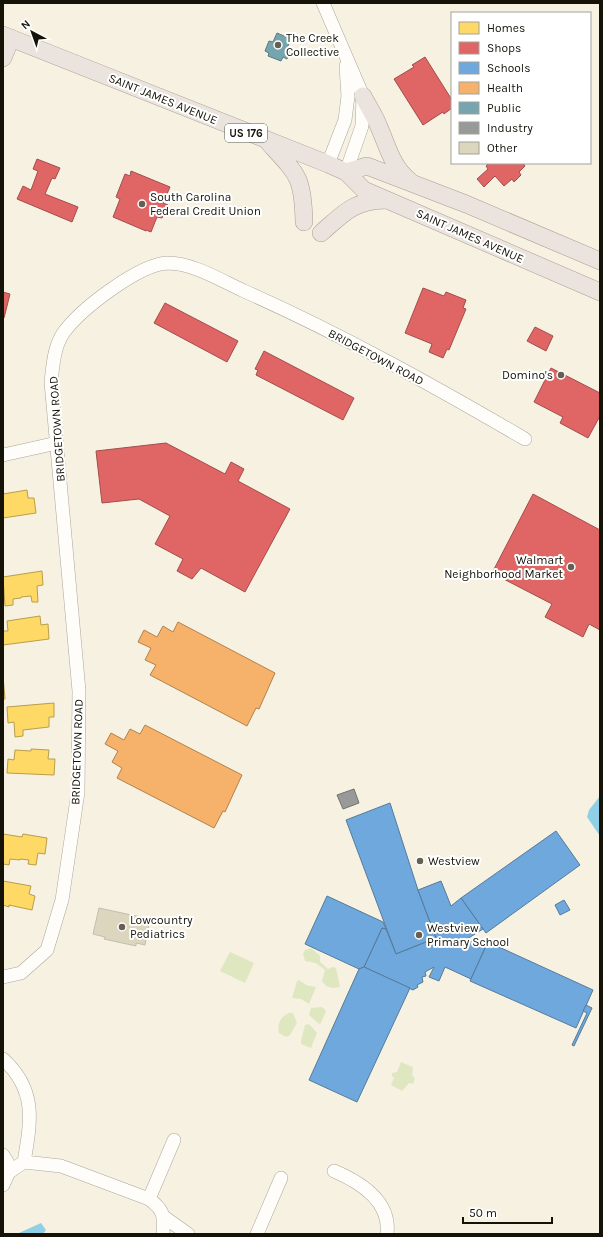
<svg xmlns="http://www.w3.org/2000/svg" width="603" height="1237" font-family="Karla,sans-serif">
	<style>
		.green { fill: #dfe7c1 }
		.water { fill: #90d0e6 }
		.homes { fill: #ffd966; stroke: #b99e4a }
		.shops { fill: #e06666; stroke: #a34d4a }
		.schools { fill: #6fa8dc; stroke: #547b9c }
		.health { fill: #f6b26b; stroke: #b2824d }
		.public { fill: #76a5af; stroke: #59797d }
		.industry { fill: #999; stroke: #71716e }
		.building { fill: #dcd6be; stroke: #c2beb1 }
		.lines { fill: none; stroke-linecap: round; stroke-linejoin: round }
		.minor-casing { stroke: #aba79b; stroke-width: 14 }
		.major-casing { stroke: #ab9d91; stroke-width: 18 }
		.minor { stroke: #fefdfa; stroke-width: 13 }
		.major { stroke: #eae3de; stroke-width: 17 }
		.poi-dot { fill: #646154; stroke: #fff; stroke-width: 1.5 }
		.labels { text-anchor: middle; stroke-width: 4; stroke-linejoin: round; paint-order: stroke }
		.shield { fill: #fff; stroke: #5b5a52; stroke-width: 1 }
		.shield-label { font-size: 11px; font-weight: bold; fill: #151308 }
		.poi-label { font-size: 12px; fill: #151308; stroke: #fff; text-anchor: start }
		.street-label { font-size: 12px; fill: #151308; stroke: #fff }
	</style>
	<rect width="100%" height="100%" fill="#f6f1e1"/>
	<g class="green">
		<path d="M311 948 320 956V962L328 969 333 967 336 968 340 987 333 988 326 986 322 981 325 970 316 963 305 961 303 954 305 950Z"/>
		<path d="M230 952 254 963 245 983 220 971Z"/>
		<path d="M299 980 306 985 316 987 309 1004 301 999 292 998 297 981Z"/>
		<path d="M322 1007 326 1011 321 1023 319 1024 309 1015 311 1008Z"/>
		<path d="M289 1013H293L297 1023 290 1035 286 1037 279 1033C277 1024 280 1017 289 1013Z"/>
		<path d="M309 1024 317 1033 311 1048 301 1044V1041L305 1025Z"/>
		<path d="M401 1062 413 1067 412 1075 415 1078 413 1084 409 1083 402 1091 391 1085 394 1078 392 1076V1073L397 1072Z"/>
	</g>
	<g class="water">
		<path d="M600 796V836L587 817 589 810Z"/>
		<path d="M41 1223 46 1230 43 1234 19 1233Z"/>
	</g>
	<g class="homes">
		<path d="M27 490 28 498H34L36 513 3 518V494Z"/>
		<path d="M42 571 43 585 37 586 38 602H32L31 596 21 597V598L13 599V605L5 606 3 577Z"/>
		<path d="M40 616 41 625 48 624 49 639 3 645V631H8L7 621Z"/>
		<path d="M3 676 5 699H3Z"/>
		<path d="M54 703V717H49V727L23 730V736L15 737 14 722 8 723 7 707Z"/>
		<path d="M31 749 49 750 48 759H55L54 775 7 773 8 759 14 760 15 750 31 751Z"/>
		<path d="M3 834 22 837 23 834 47 838 45 854 38 853 36 865 28 864 29 860 20 859V860L10 859 9 865 3 864Z"/>
		<path d="M3 881 31 886 29 894 35 896 32 910 9 905V907L3 905Z"/>
	</g>
	<g class="shops">
		<path d="M425 57 452 100V108L444 114 443 112 423 125 394 79 414 67 412 65Z"/>
		<path d="M37 159 60 168 55 179 52 178 45 194 78 207 72 222 17 199 23 186 31 190 38 171 33 169Z"/>
		<path d="M489 163H523L525 166 519 172 521 175 514 182 512 179 504 186 495 176 484 187 477 179 488 169 486 166Z"/>
		<path d="M131 171 170 187 163 203 168 205 162 218 157 217 151 232 146 230V231L113 217 120 199 116 197 125 174 130 176Z"/>
		<path d="M423 288 444 296 446 292 466 300 463 308 466 309 449 350 447 349 443 358 429 352 432 344 405 333Z"/>
		<path d="M3 292 10 294 4 318H3Z"/>
		<path d="M165 303 238 341 227 362 154 323Z"/>
		<path d="M535 327 553 336 546 351 527 341Z"/>
		<path d="M264 351 354 398 343 420 256 375 258 370 255 369Z"/>
		<path d="M551 368 600 393V416L588 438 560 423 563 417 534 402Z"/>
		<path d="M166 443 225 474 231 462 244 469 238 481 290 509 245 592 201 568 192 579 177 571 183 559 155 544 170 516 139 499 102 503 96 451Z"/>
		<path d="M533 494 600 530V630L589 624 583 637 545 617 552 604 492 573Z"/>
	</g>
	<g class="schools">
		<path d="M390 803 418 890 436 938 396 954 346 820Z"/>
		<path d="M556 831 580 865 486 933 461 898Z"/>
		<path d="M441 881 451 906 461 898 483 929 467 939 485 948 471 979 445 967 439 981 429 977 434 967 425 972 426 976 422 977 423 982 417 985 418 987 413 990 364 967 382 928 386 929 396 954 436 938 418 890Z"/>
		<path d="M327 896 383 922 386 929 382 928 364 967 359 969 305 944Z"/>
		<path d="M564 900 570 910 560 915 555 905Z"/>
		<path d="M488 942 593 990 576 1028 470 981Z"/>
		<path d="M364 967 410 988 357 1102 309 1080 359 969Z"/>
		<path d="M586 1005 592 1008 574 1046 572 1045 587 1013 583 1011Z"/>
	</g>
	<g class="health">
		<path d="M178 622 275 673 259 709 256 708 247 726 150 675 156 665 145 660 151 648 138 642 144 630 157 637 163 626 173 632Z"/>
		<path d="M145 725 242 775 225 812 223 811 214 828 117 778 122 768 112 762 118 751 105 744 111 733 124 740 130 729 140 734Z"/>
	</g>
	<path class="public" d="M277 33 291 39 287 48 291 50 287 59 283 57 281 61 268 56 269 53 265 51 269 41 273 42Z"/>
	<path class="industry" d="M354 789 359 803 343 809 337 795Z"/>
	<path class="building" d="M99 908 150 919 145 945 136 943V946L104 939 105 937 93 934Z"/>
	<g class="lines">
		<g class="minor-casing">
			<g id="minor">
				<path d="M323 3 363 96 362 126 346 172"/>
				<path d="M328 164 345 120 348 96 346 66"/>
				<path d="M3 455 57 443"/>
				<path d="M3 977 21 973 47 950 62 900 78 792 79 691 51 382C53 365 54 346 64 332 81 309 139 264 168 263 193 263 222 281 244 291 341 334 434 386 525 439"/>
				<path d="M3 1059C37 1090 31 1121 24 1162L61 1166 149 1199C164 1210 164 1215 163 1234"/>
				<path d="M3 1155 12 1170"/>
				<path d="M334 1171C360 1182 391 1201 387 1234"/>
				<path d="M3 1185 9 1172 24 1162"/>
				<path d="M149 1199 174 1140"/>
				<path d="M164 1217 188 1234"/>
				<path d="M257 1234 281 1178"/>
			</g>
		</g>
		<g class="major-casing">
			<g id="major">
				<path d="M3 35 328 164 346 172 364 190 600 292"/>
				<path d="M3 58 11 38"/>
				<path d="M363 96C368 106 375 116 379 127 388 147 392 167 410 181"/>
				<path d="M269 143C298 175 303 177 304 222"/>
				<path d="M346 172 367 166 466 204 600 261"/>
				<path d="M321 233C345 212 353 201 386 200"/>
			</g>
		</g>
		<use href="#minor" class="minor"/>
		<use href="#major" class="major"/>
	</g>
	<g class="poi-dot">
		<circle cx="278" cy="45" r="4"/>
		<circle cx="142" cy="204" r="4"/>
		<circle cx="561" cy="375" r="4"/>
		<circle cx="571" cy="567" r="4"/>
		<circle cx="420" cy="861" r="4"/>
		<circle cx="122" cy="927" r="4"/>
		<circle cx="419" cy="935" r="4"/>
	</g>
	<g class="labels">
		<rect class="shield" x="225" y="124" width="42" height="18" rx="3"/>
		<g class="shield-label">
			<text x="246" y="137">US 176</text>
		</g>
		<g class="poi-label">
			<text x="286" y="42">The Creek<tspan x="286" dy="14">Collective</tspan></text>
			<text x="150" y="201">South Carolina<tspan x="150" dy="14">Federal Credit Union</tspan></text>
			<text x="553" y="379" text-anchor="end">Domino's</text>
			<text x="563" y="564" text-anchor="end">Walmart<tspan x="563" dy="14">Neighborhood Market</tspan></text>
			<text x="428" y="865">Westview</text>
			<text x="130" y="924">Lowcountry<tspan x="130" dy="14">Pediatrics</tspan></text>
			<text x="427" y="932">Westview<tspan x="427" dy="14">Primary School</tspan></text>
		</g>
		<g class="street-label">
			<text transform="translate(163 99) rotate(22)" y="4">SAINT JAMES AVENUE</text>
			<text transform="translate(470 236) rotate(24)" y="4">SAINT JAMES AVENUE</text>
			<text transform="translate(376 357) rotate(28)" y="4">BRIDGETOWN ROAD</text>
			<text transform="translate(57 429) rotate(-94)" y="4">BRIDGETOWN ROAD</text>
			<text transform="translate(77 752) rotate(-88)" y="4">BRIDGETOWN ROAD</text>
		</g>
	</g>
	<rect width="603" height="1237" fill="none" stroke="#151308" stroke-width="8"/>
	<rect x="451" y="12" width="140" height="152" fill="#ffffff" stroke="#a1a19c"/>
	<rect x="459" y="22" width="20" height="12" fill="#ffd966" stroke="#a1a19c"/>
	<text x="487" y="32" font-size="12" fill="#151308">Homes</text>
	<rect x="459" y="42" width="20" height="12" fill="#e06666" stroke="#a1a19c"/>
	<text x="487" y="52" font-size="12" fill="#151308">Shops</text>
	<rect x="459" y="62" width="20" height="12" fill="#6fa8dc" stroke="#a1a19c"/>
	<text x="487" y="72" font-size="12" fill="#151308">Schools</text>
	<rect x="459" y="82" width="20" height="12" fill="#f6b26b" stroke="#a1a19c"/>
	<text x="487" y="92" font-size="12" fill="#151308">Health</text>
	<rect x="459" y="102" width="20" height="12" fill="#76a5af" stroke="#a1a19c"/>
	<text x="487" y="112" font-size="12" fill="#151308">Public</text>
	<rect x="459" y="122" width="20" height="12" fill="#999999" stroke="#a1a19c"/>
	<text x="487" y="132" font-size="12" fill="#151308">Industry</text>
	<rect x="459" y="142" width="20" height="12" fill="#dcd6be" stroke="#a1a19c"/>
	<text x="487" y="152" font-size="12" fill="#151308">Other</text>
	<g transform="translate(32 32) rotate(319)" stroke="#ffffff" stroke-width="3" paint-order="stroke">
	<path d="M0-3L7 15L0 10L-7 15Z" fill="#151308"/>
	<text y="-6" font-size="11" font-weight="bold" text-anchor="middle" fill="#151308">N</text>
	</g>
	<path d="M463 1217v6h89v-6" fill="none" stroke="#151308" stroke-width="2"/>
	<text x="469" y="1217" font-size="12" fill="#151308" stroke="#ffffff" stroke-width="3" paint-order="stroke">50 m</text>
</svg>
